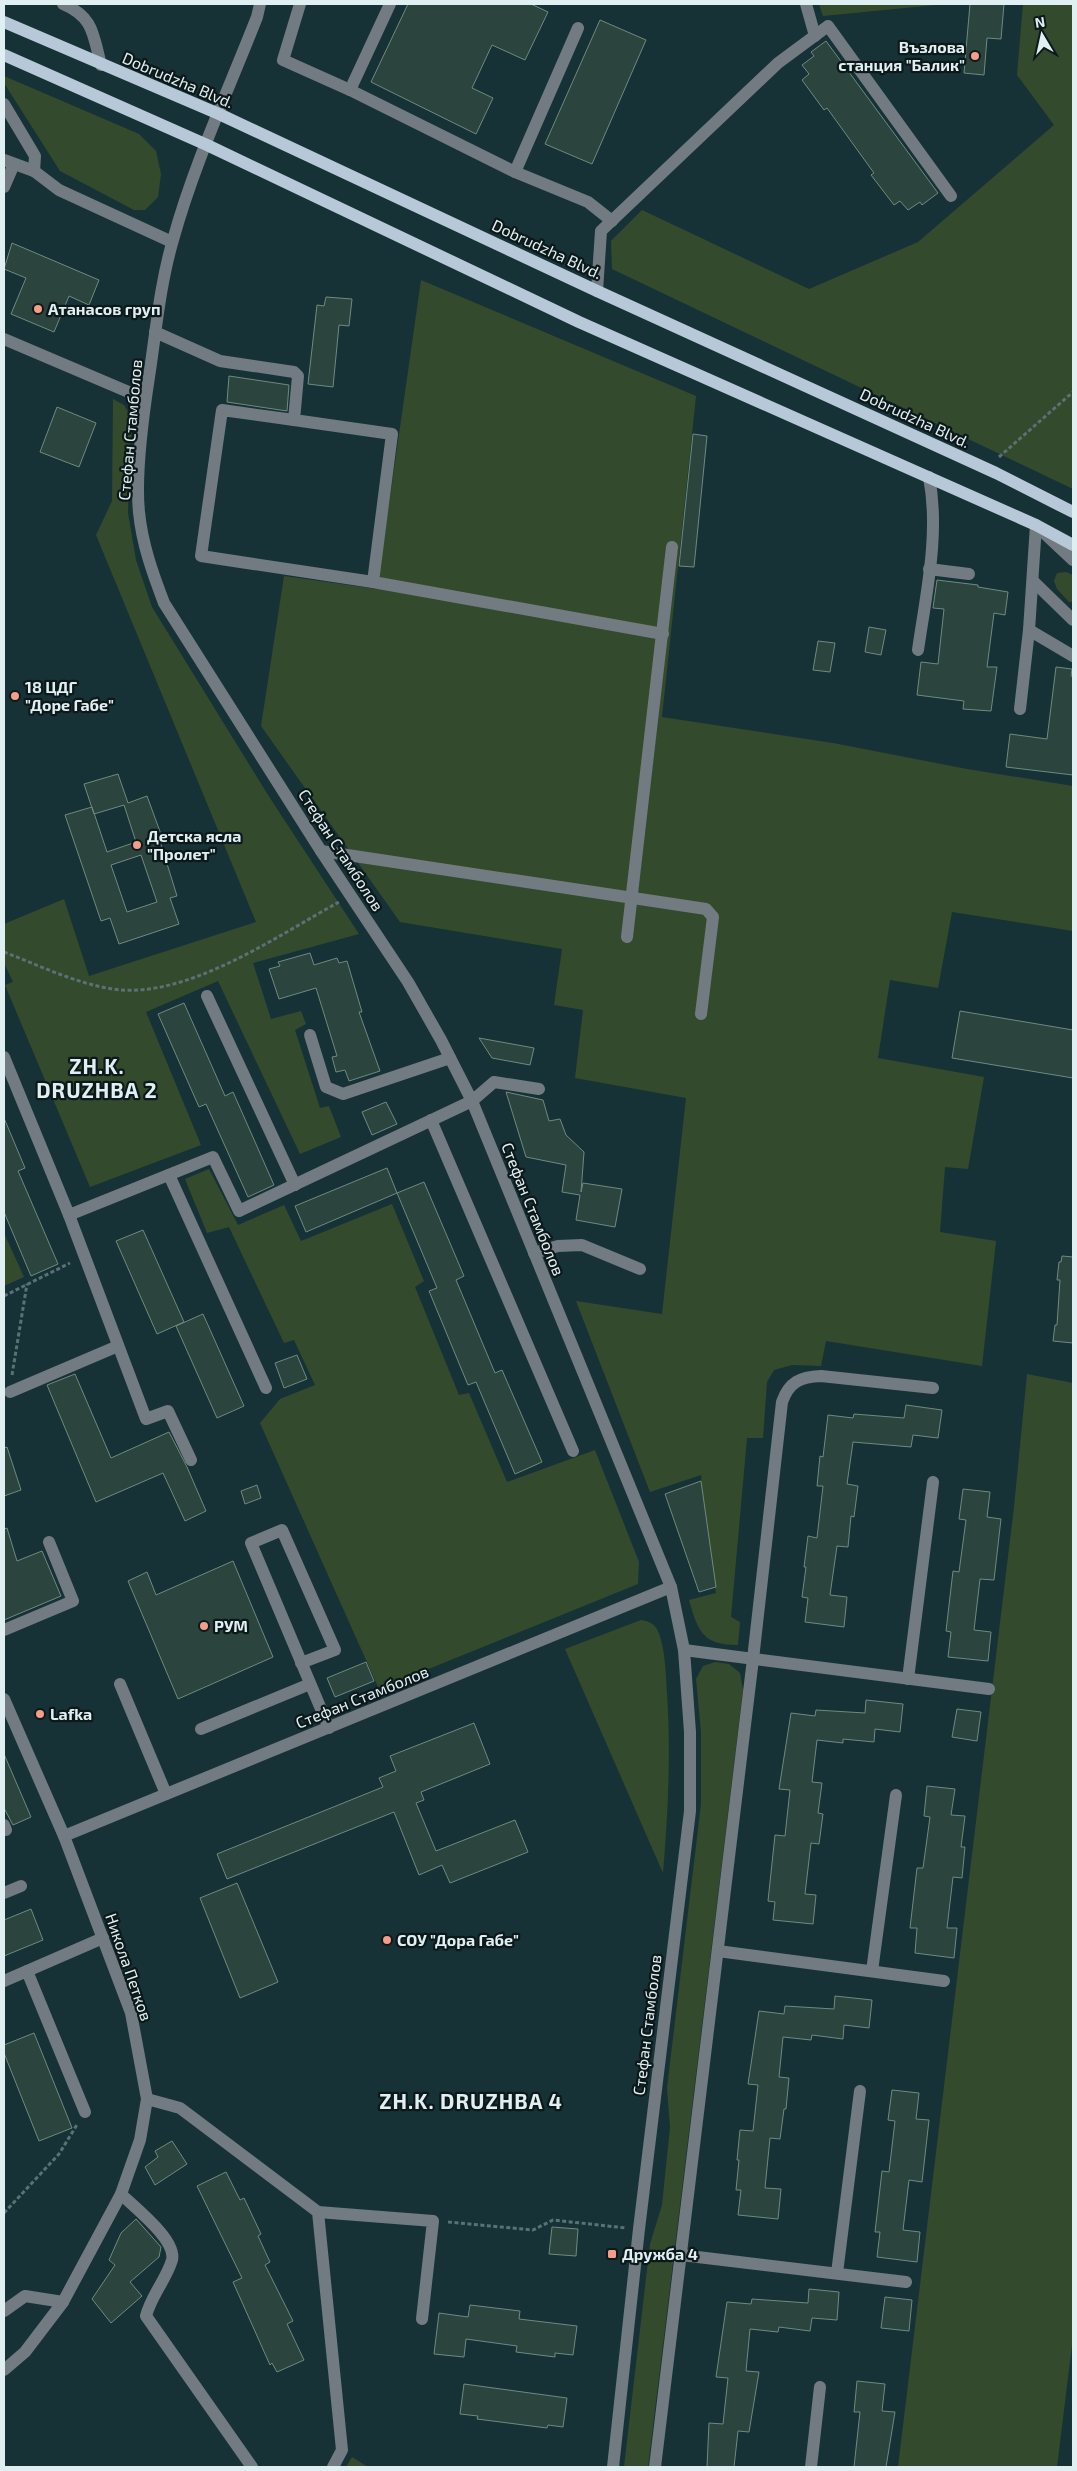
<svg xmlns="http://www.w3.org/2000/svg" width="1077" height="2471" font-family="'Exo 2',sans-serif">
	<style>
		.green { fill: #344a2d }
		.building { fill: #2b443d; stroke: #6f8a81; fill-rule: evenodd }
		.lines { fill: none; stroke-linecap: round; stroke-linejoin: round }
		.path { stroke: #5a7175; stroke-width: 3; stroke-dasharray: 4 2.5; stroke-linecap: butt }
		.minor { stroke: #727b82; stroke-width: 12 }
		.major { stroke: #b7c9d8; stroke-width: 12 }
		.poi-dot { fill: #f49e89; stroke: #0c181a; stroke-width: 2 }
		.labels { text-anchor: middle; stroke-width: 4.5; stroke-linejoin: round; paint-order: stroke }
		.poi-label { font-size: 16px; font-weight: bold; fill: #e0eff2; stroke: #0c181a; text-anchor: start }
		.street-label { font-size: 16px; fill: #e0eff2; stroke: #0c181a }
		.district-label { font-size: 21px; font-weight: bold; letter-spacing: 1px; fill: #e0eff2; stroke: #0c181a }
	</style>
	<rect width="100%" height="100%" fill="#173236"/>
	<g class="green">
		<path d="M819 4H946L823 16Z"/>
		<path d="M1023 4H1073V489L612 269 611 241 642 210 809 289 918 242 1054 125 1017 75Z"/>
		<path d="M4 76 139 134 156 151 161 174 158 197 145 210H134L60 171 4 83Z"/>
		<path d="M421 280 696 396 662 717 833 743 967 769 1073 786V931L952 912 938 988 890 980 878 1058 984 1077 968 1169 945 1167 940 1232 996 1241 982 1366 826 1341 821 1366 792 1365 774 1370 767 1382 763 1438H747L731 1617 740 1622 738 1645C703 1645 698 1632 689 1600L716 1593 706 1530 701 1475 650 1492 576 1301 662 1314 686 1098 575 1078 583 1010 554 1005 562 949 400 922 261 726 284 576 377 589Z"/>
		<path d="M113 399 124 405 130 415 132 428 129 460 128 513 136 560 152 607 268 795 359 934 253 963 271 1019 301 1011 306 1024 295 1030 320 1108 329 1106 341 1137 300 1154 218 981 146 1012 201 1145 90 1187 5 985 13 982 4 963V924L64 899 89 976 256 922 96 535 112 501Z"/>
		<path d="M1066 572 1073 575V602H1069L1057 589 1054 581 1057 573Z"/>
		<path d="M209 1169 238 1225 284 1205 301 1241 392 1204 424 1281 415 1287 459 1395 469 1393 507 1482 595 1450 639 1562 638 1584 379 1689 260 1423 280 1399 315 1385 294 1340 284 1343 229 1227 207 1233 185 1179Z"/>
		<path d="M4 1233 24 1277 4 1286Z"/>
		<path d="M1027 1374 1073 1383V2337L1057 2467H898L1014 1507Z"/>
		<path d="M641 1620C648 1621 653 1623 657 1629 665 1645 666 1675 667 1693 671 1754 668 1813 663 1873L565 1649Z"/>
		<path d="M715 1662 729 1664 740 1673 743 1690 648 2467H624L650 2244 662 2205 670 2127 667 2088 701 1804V1732L696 1679 703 1666Z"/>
		<path d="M352 2457 368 2467H346Z"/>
	</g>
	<g class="building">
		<path d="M408 4H531L548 12 525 60 492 45 472 88 493 98 476 134 371 82Z"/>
		<path d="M970 4H1004L1001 39 987 38 984 75 964 73Z"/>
		<path d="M600 20 646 40 592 164 545 144Z"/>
		<path d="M826 41 938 193 922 205 920 202 908 210 900 201 894 205 871 175 874 173 827 108 824 110 802 80 809 74 802 65 814 56 811 52Z"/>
		<path d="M12 243 99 280 89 305 69 296 54 332 11 314 26 278 4 269Z"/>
		<path d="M326 297 352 299 349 326 339 325 333 387 308 384 317 305 324 306Z"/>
		<path d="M229 376 289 385 287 411 227 402Z"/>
		<path d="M57 407 96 423 79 467 40 452Z"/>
		<path d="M693 434 707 436 694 567 679 566Z"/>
		<path d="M937 580 978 585V587L1008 592 1005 615 994 613 987 667H997L991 711 963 709 964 701 917 695 921 662 938 664 944 609 933 608Z"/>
		<path d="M869 627 886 630 881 655 865 652Z"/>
		<path d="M818 641 835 643 830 672 813 670Z"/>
		<path d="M1056 667 1072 669 1071 676 1073 677V775L1006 767 1010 734 1047 739Z"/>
		<path d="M118 774 128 803 147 796 162 837 159 838 177 896 170 898 179 924 119 944 110 918 101 921 65 815 92 807 107 852 136 842 124 805 94 814 84 784ZM141 855 157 902 127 912 111 865Z"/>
		<path d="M310 953 314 965 337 958 339 963 347 961 362 1012H359L380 1071 349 1081 345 1070 336 1072 332 1057 337 1056 316 988 279 999 269 969 280 966 278 962Z"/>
		<path d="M184 1003 225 1096 233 1092 274 1185 248 1197 206 1104 199 1107 158 1014Z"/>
		<path d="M960 1011 1073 1030V1078L952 1058Z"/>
		<path d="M479 1038 534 1048 530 1065 492 1058Z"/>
		<path d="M506 1092 543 1100 549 1121 560 1119 566 1135 584 1152 581 1192 583 1183 622 1189 615 1227 576 1220 580 1195 562 1192 566 1165 526 1157Z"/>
		<path d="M386 1102 397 1124 372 1135 362 1112Z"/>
		<path d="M4 1118 25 1168 18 1171 58 1264 31 1276 4 1212Z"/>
		<path d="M387 1168 397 1193 306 1232 295 1206Z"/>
		<path d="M424 1182 464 1276 456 1280 495 1373 502 1370 542 1462 515 1474 476 1382 468 1385 429 1291 437 1288 397 1193Z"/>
		<path d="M143 1230 184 1322 157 1334 116 1241Z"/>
		<path d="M1062 1256 1073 1257V1343L1053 1341 1055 1325H1057L1060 1280H1057L1059 1262H1061Z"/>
		<path d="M203 1314 244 1406 217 1418 176 1326Z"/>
		<path d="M297 1355 307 1379 284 1388 275 1363Z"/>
		<path d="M75 1374 111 1458 169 1432 187 1467 206 1511 185 1521 163 1473 96 1502 47 1385Z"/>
		<path d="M906 1405 942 1410 938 1438 913 1435 911 1447 853 1442 847 1484 858 1486 854 1517 851 1516 848 1547 837 1546 830 1595 847 1597 844 1627 805 1622 808 1598 802 1597 806 1567H804L808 1536 817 1538 823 1486H817L820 1456 823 1457 828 1415 853 1418 854 1414 904 1418Z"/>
		<path d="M7 1447 21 1490 4 1496V1448Z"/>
		<path d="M701 1481 716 1587 699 1592 665 1494Z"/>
		<path d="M257 1485 261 1498 245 1504 241 1491Z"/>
		<path d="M963 1489 990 1492 987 1517 1001 1519 994 1580 980 1579 974 1630 991 1632 988 1661 948 1657 951 1632 946 1631 953 1571 959 1572 966 1520 959 1519Z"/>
		<path d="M7 1528 17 1561 42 1551 61 1596 4 1620V1529Z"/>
		<path d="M233 1561 273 1657 178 1699 128 1581 147 1572 156 1595Z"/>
		<path d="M366 1662 374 1681 335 1697 327 1678Z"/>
		<path d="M866 1700 903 1704 900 1732 875 1729 874 1742 843 1739V1743L817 1740 812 1782 822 1783 818 1813 823 1814 819 1844 811 1843 805 1894 816 1895 813 1924 773 1920 775 1902 768 1901 775 1835 785 1836 790 1790 779 1789 791 1713 815 1716 816 1710 865 1713Z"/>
		<path d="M957 1709 981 1712 977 1741 952 1737Z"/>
		<path d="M474 1723 490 1764 421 1792 424 1800 416 1803 436 1851 515 1820 528 1852 450 1883 442 1865 419 1875 394 1812 227 1879 217 1854 383 1787 379 1778 396 1771 390 1756Z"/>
		<path d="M4 1754 31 1817 13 1825 4 1808Z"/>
		<path d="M927 1786 955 1789 951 1815 965 1816 961 1847H965L962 1878 953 1877 947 1928H957L954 1958 915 1953 917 1928H910L917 1868H923L930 1817 924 1816Z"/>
		<path d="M237 1883 278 1982 240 1998 200 1898Z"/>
		<path d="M31 1909 43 1940 4 1956V1920Z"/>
		<path d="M835 1996 872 2000 869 2028 844 2025 843 2039 812 2035 811 2040 783 2037 779 2077 789 2078 786 2109H784L780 2139 770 2138 765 2188 781 2189 778 2219 738 2215 741 2190H736L739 2160H737L740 2130 753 2131 758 2085 748 2084 759 2011 784 2014 785 2006 834 2009Z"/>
		<path d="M34 2033 72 2128 39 2141 4 2053V2045Z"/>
		<path d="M892 2090 919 2093 916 2119 929 2120 922 2182 909 2180 903 2230 920 2232 917 2262 877 2257 880 2232H875L882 2171 889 2172 895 2121 888 2120Z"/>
		<path d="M172 2141 187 2164 155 2185 145 2167 158 2157 155 2151Z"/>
		<path d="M226 2172 240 2200 244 2198 261 2234 258 2236 270 2262 265 2265 293 2321 287 2324 304 2360 277 2372 272 2363 270 2365 233 2282 242 2278 197 2186Z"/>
		<path d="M136 2219 161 2247 159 2257 130 2282 142 2296 111 2323 92 2299 115 2265 109 2260 121 2233Z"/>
		<path d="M552 2227 578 2229 576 2256 549 2254Z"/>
		<path d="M809 2289 839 2292 837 2320 812 2318 810 2331 779 2327 778 2332 750 2329 746 2371 759 2372 749 2432 738 2431 734 2467H707L709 2423 723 2424 728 2378 716 2377 727 2302 751 2304 752 2299 808 2303Z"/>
		<path d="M885 2297 912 2300 909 2331 881 2328Z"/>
		<path d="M470 2305 520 2311 519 2319 577 2326 573 2355 555 2353V2357L516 2352 517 2346 466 2339 464 2357 434 2354 439 2313 468 2317Z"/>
		<path d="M857 2381 885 2384 882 2411 895 2412 886 2467H854L860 2412H854Z"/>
		<path d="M464 2384 567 2398 563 2427 548 2425 547 2428 477 2419 478 2416 460 2414Z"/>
	</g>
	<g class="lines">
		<g class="path">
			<path d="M999 457 1073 392"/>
			<path d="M4 952C38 965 75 983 112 989 186 1000 275 937 339 902"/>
			<path d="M4 1296 70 1263"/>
			<path d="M12 1375 27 1284"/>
			<path d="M4 2213 59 2154 78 2123"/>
			<path d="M448 2222 533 2230 553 2220 626 2228"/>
		</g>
		<g class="minor">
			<path d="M63 4C94 17 93 35 101 65"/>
			<path d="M260 4 257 17C228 91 194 164 173 240 160 284 156 331 149 377 143 416 135 474 139 512 142 544 153 574 164 603L321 851 408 982 441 1040 472 1101 671 1587 684 1650 690 1732V1811L639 2229 613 2467"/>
			<path d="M300 4 283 60 350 90"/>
			<path d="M390 4 350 90 515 172"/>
			<path d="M806 4 815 36"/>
			<path d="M578 28 515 172 588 202 612 221"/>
			<path d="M4 104 35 156 34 171"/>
			<path d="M4 160 34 171 59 190 172 242"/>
			<path d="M4 187 14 164"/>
			<path d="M597 291 601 231 778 63 828 26 951 196"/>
			<path d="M155 332 220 361 294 372 298 376 294 420 392 434 373 582 663 634"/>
			<path d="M4 339 145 399"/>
			<path d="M294 420 222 410 201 556 373 582"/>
			<path d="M1036 525 1029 630 1073 656"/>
			<path d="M1041 530 1073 560"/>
			<path d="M929 569 969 574"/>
			<path d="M1033 581 1073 620"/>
			<path d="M918 650C926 594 940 534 929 477"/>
			<path d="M1020 709 1029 630"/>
			<path d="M321 851 706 909 713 917 701 1014"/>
			<path d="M627 937 672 547"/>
			<path d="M207 996 295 1185"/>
			<path d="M310 1035 326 1087 343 1094 450 1058"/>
			<path d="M4 1057 69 1215 213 1157 239 1211 472 1101 494 1082 539 1089"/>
			<path d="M431 1120 573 1451"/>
			<path d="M169 1175 266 1388"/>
			<path d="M69 1215 146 1419 168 1411 191 1460"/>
			<path d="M534 1253 558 1246 582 1245 640 1269"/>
			<path d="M10 1392 118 1346"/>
			<path d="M4 1630 73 1601 49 1542"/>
			<path d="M684 1650 989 1689"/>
			<path d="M301 1663 335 1650 282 1530 251 1543 329 1728"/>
			<path d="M908 1679 933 1482"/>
			<path d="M120 1684 166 1794"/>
			<path d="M4 1699 64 1836 131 2013 147 2099 140 2140 121 2194 63 2302 25 2352 4 2370"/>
			<path d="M201 1729 310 1684"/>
			<path d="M4 1825 6 1830"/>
			<path d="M64 1836 671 1587"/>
			<path d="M4 1893 21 1886"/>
			<path d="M718 1951 944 1981"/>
			<path d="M27 1971 85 2112"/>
			<path d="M872 1971 896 1795"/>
			<path d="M4 1981 103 1938"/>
			<path d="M147 2099 180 2108 318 2212 342 2450 333 2467"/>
			<path d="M121 2194C134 2207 177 2240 172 2260 167 2278 151 2296 146 2316L252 2467"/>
			<path d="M318 2212 433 2221 422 2319"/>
			<path d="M681 2255 906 2282"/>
			<path d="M837 2273 860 2091"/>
			<path d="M4 2311 25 2296 63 2302"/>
			<path d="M655 2467 753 1659 782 1402C789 1382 800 1377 821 1376L933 1388"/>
			<path d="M811 2467 820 2387"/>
		</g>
		<g class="major">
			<path d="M4 22 219 114 597 291 996 473 1073 512"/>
			<path d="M4 55 207 145 579 322 1036 525 1073 545"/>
		</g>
	</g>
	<g class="poi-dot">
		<circle cx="975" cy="56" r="5"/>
		<circle cx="38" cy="309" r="5"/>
		<circle cx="15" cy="696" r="5"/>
		<circle cx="137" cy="845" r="5"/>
		<circle cx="204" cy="1626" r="5"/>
		<circle cx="40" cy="1714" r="5"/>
		<circle cx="387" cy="1940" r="5"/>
		<rect x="607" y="2249" width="10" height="10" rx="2.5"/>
	</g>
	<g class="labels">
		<g class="poi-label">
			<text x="965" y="53" text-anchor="end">Възлова<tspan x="965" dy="18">станция "Балик"</tspan></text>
			<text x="48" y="315">Атанасов груп</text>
			<text x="25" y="693">18 ЦДГ<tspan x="25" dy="18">"Доре Габе"</tspan></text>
			<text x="147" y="842">Детска ясла<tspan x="147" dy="18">"Пролет"</tspan></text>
			<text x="214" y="1632">РУМ</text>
			<text x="50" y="1720">Lafka</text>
			<text x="397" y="1946">СОУ "Дора Габе"</text>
			<text x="622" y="2260">Дружба 4</text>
		</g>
		<g class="street-label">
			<text transform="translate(178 80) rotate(23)" y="6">Dobrudzha Blvd.</text>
			<text transform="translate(547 249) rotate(25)" y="6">Dobrudzha Blvd.</text>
			<text transform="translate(915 418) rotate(25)" y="6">Dobrudzha Blvd.</text>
			<text transform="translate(130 430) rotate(-85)" y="6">Стефан Стамболов</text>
			<text transform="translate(341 850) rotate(57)" y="6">Стефан Стамболов</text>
			<text transform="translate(533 1209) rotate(68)" y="6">Стефан Стамболов</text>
			<text transform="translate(362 1697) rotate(-22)" y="6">Стефан Стамболов</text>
			<text transform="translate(129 1967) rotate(71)" y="6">Никола Петков</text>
			<text transform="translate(647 2025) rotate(-83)" y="6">Стефан Стамболов</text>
		</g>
		<g class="district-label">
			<text x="97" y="1074">ZH.K.<tspan x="97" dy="24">DRUZHBA 2</tspan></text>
			<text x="471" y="2109">ZH.K. DRUZHBA 4</text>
		</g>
	</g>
	<rect width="1077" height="2471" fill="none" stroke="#e0eff2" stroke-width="10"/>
	<g transform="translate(1042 35) rotate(351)" stroke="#0c181a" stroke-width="4" paint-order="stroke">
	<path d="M0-4L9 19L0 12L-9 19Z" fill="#e0eff2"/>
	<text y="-8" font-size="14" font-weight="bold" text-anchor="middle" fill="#e0eff2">N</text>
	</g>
</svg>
